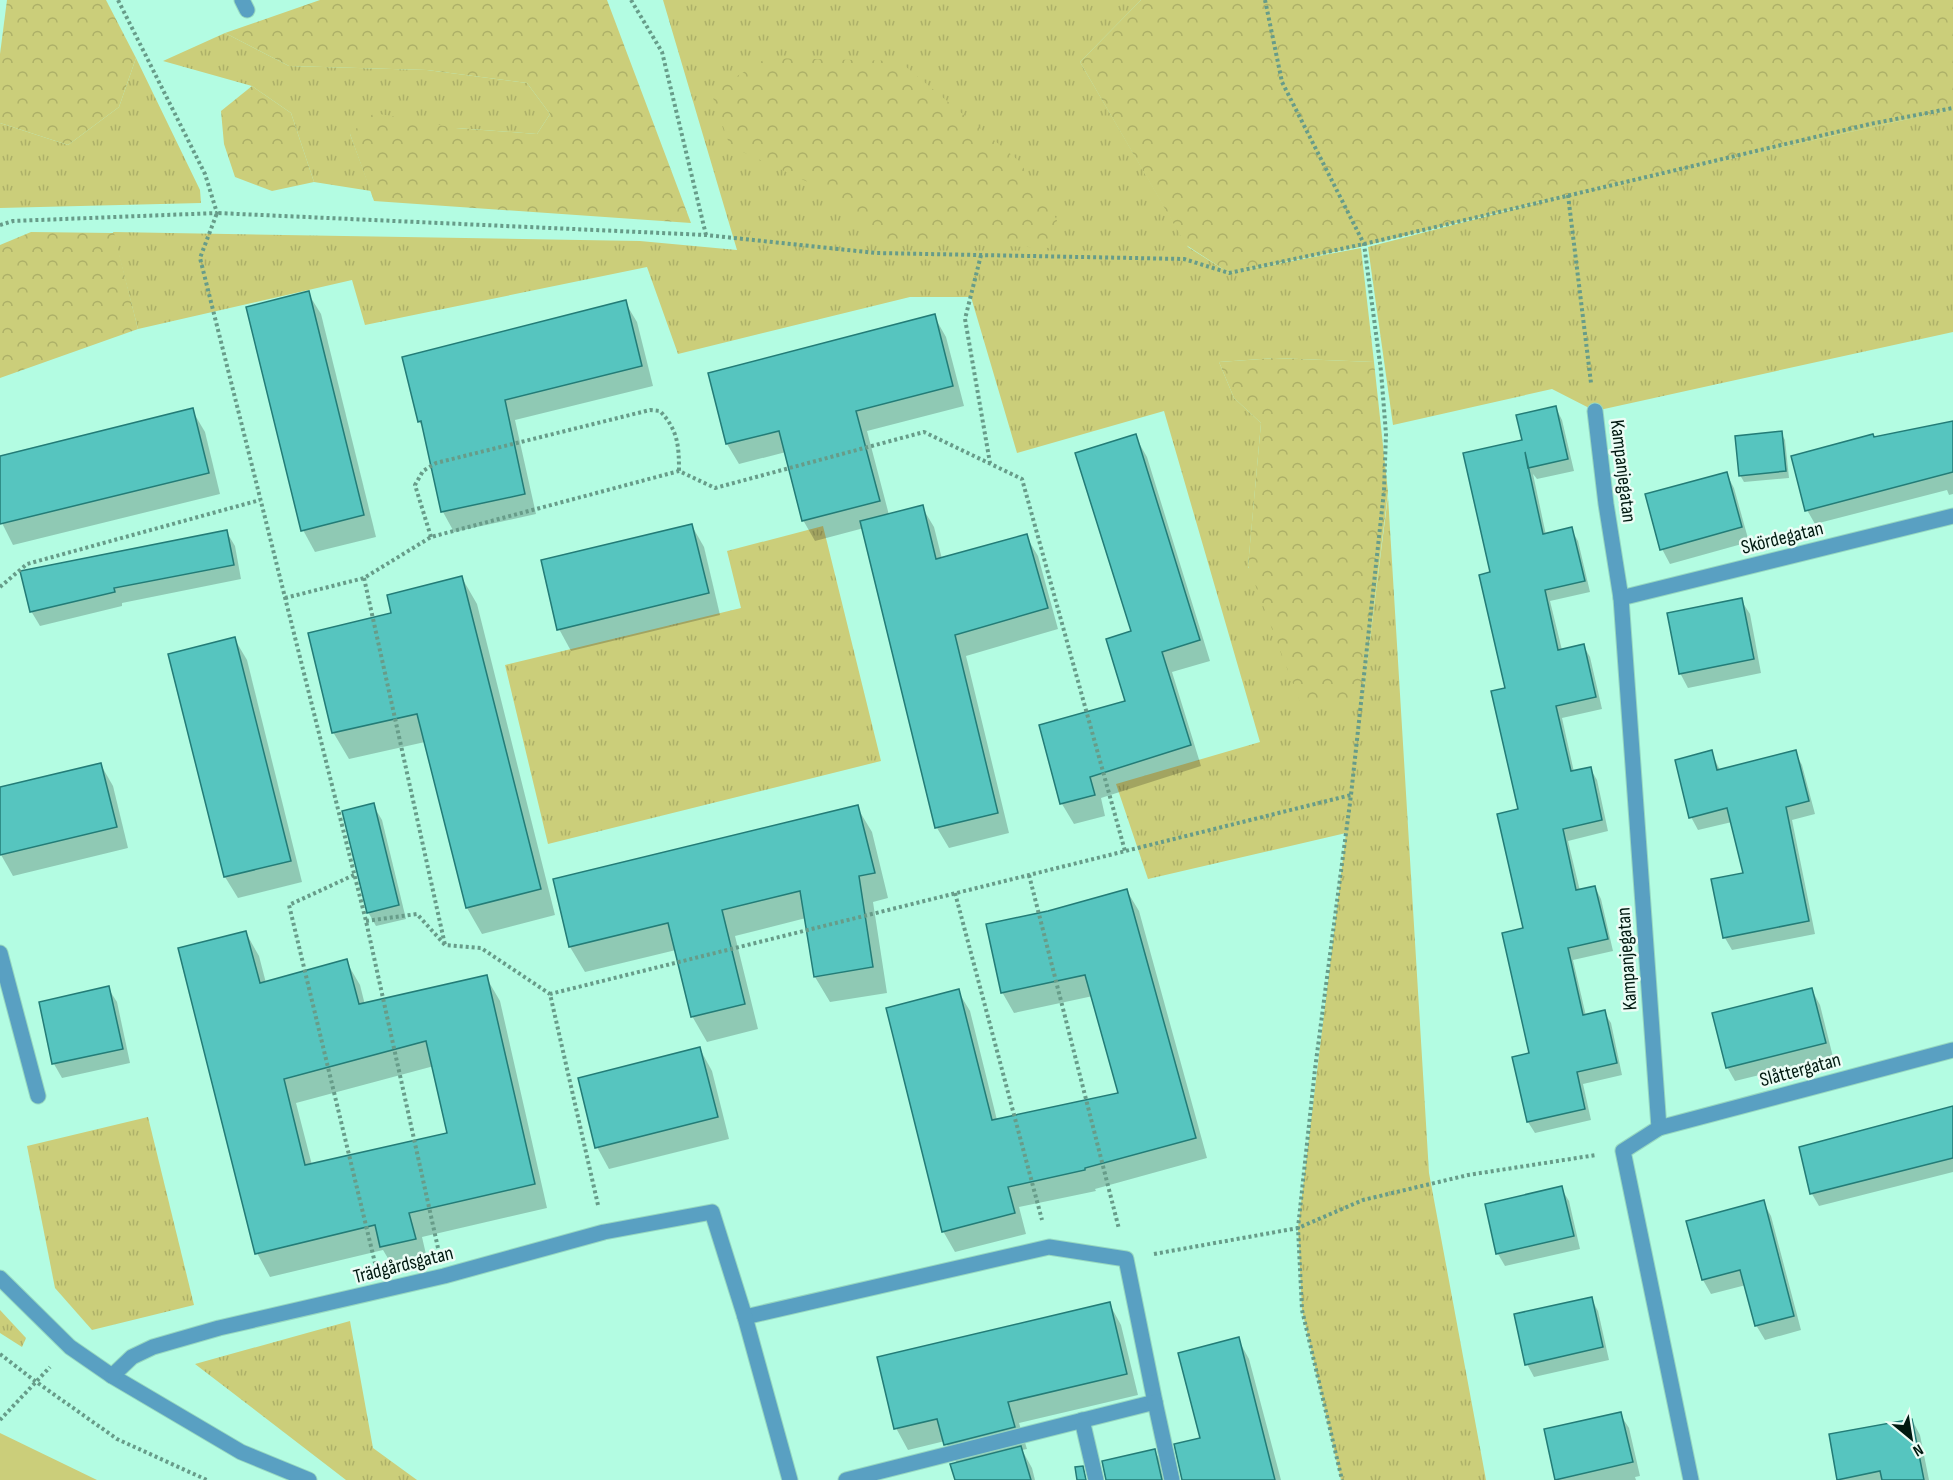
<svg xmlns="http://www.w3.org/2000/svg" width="1953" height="1480" font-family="'Sofia Sans Condensed',sans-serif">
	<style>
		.grass { fill: url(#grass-tufts) }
		.forest { fill: url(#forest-crowns) }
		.garden { fill: #cbce7a }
		.shadow { fill: #0003; fill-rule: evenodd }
		.building { fill: #56c5bf; stroke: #237c77; stroke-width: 1.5; fill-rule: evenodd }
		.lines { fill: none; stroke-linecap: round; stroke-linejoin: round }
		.minor-casing { stroke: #96d8c0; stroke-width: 17 }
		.path { stroke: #679c89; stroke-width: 4; stroke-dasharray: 3 3; stroke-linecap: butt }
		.minor { stroke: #59a0c2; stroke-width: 15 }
		.labels { text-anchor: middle; stroke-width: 5; stroke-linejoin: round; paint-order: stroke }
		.street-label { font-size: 20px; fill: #001910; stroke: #ebfcf5 }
	</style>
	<defs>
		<pattern id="grass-tufts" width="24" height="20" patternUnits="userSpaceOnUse" patternTransform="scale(1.5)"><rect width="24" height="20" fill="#cbce7a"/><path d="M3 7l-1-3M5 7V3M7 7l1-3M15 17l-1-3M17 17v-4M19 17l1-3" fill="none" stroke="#adb068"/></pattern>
		<pattern id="forest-crowns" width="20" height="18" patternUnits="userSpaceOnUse" patternTransform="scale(1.5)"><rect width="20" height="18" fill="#cbce7a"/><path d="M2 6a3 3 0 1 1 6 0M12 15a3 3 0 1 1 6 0" fill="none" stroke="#adb068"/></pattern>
	</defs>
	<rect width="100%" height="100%" fill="#b3fce2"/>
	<g class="grass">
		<path d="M663 0H1141L1080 62 1188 247 1229 273 1361 248 1374 362 1274 358 1219 362 1234 398 1261 423 1248 567 1362 703 1388 496 1429 1173 1486 1480H1341L1302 1310 1298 1228 1346 833 1148 879 1116 784 1260 742 1164 411 1017 453 971 297H910L678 354 647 267 365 325 352 280 138 329 113 232 640 241 737 250Z"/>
		<path d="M225 33 289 66 427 70 527 83 550 114 537 134 456 128 350 134 371 191 314 182 291 113 252 86 163 61Z"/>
		<path d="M136 58 200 190 201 203 0 208V123L68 145 119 107Z"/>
		<path d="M1953 109V332L1595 411 1552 389 1393 425 1368 247 1568 195Z"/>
		<path d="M823 526 881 761 548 844 505 665 741 608 727 551Z"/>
		<path d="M148 1117 194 1305 92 1330 55 1288 27 1146Z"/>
		<path d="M0 1310 26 1338 22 1347 0 1333Z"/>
		<path d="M350 1321 373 1448 417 1480H346L195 1364Z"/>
	</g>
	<g class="forest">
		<path d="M7 0H106L136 58 119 107 68 145 0 123V54Z"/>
		<path d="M320 0H607L691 223 374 201 350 134 374 113 456 128 537 134 550 114 527 83 427 70 289 66 225 33Z"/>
		<path d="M1141 0H1953V109L1568 195 1364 246 1229 273 1186 245 1080 62Z"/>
		<path d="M767 58 899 61 1019 161 1057 220 1050 248 879 240 808 182 730 146 711 92Z"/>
		<path d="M252 86 291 113 314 182 272 191 235 177 224 144 221 111Z"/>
		<path d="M31 232 114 233 138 329 0 378V245Z"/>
		<path d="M1274 358 1374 362 1388 492 1362 703 1301 705 1248 566 1261 423 1234 398 1219 362Z"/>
	</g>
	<path class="garden" d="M0 1433 97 1480H0Z"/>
	<g class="shadow">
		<path d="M308 293 321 314 376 537 315 552 303 530Z"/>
		<path d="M625 302 637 322 653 386 515 420 536 514 454 532 443 512 424 429 419 421Z"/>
		<path d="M934 316 946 337 964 406 867 431 889 515 922 507 934 527 942 559 1026 536 1038 556 1058 629 966 656 1009 833 949 848 937 828 864 528 815 541 803 520 786 452 739 464 727 444 709 374Z"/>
		<path d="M1556 408 1562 420 1574 471 1537 479 1533 474 1546 535 1571 529 1578 541 1590 592 1550 601 1562 650 1583 645 1590 657 1602 709 1562 718 1574 772 1590 768 1597 780 1608 831 1568 841 1580 891 1595 887 1601 899 1613 951 1573 960 1586 1016 1604 1012 1611 1023 1622 1075 1583 1084 1591 1120 1535 1133 1528 1122 1531 1054 1520 810 1492 573 1524 441Z"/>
		<path d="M192 410 205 432 220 494 13 545 0 519V457Z"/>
		<path d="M1953 422V494L1949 495 1947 490 1815 524 1807 510 1874 439Z"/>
		<path d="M1781 433 1785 440 1789 478 1744 482 1740 475Z"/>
		<path d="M1135 436 1147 457 1210 661 1172 672 1201 766 1101 798 1105 816 1074 824 1062 804 1041 726 1127 702 1133 632Z"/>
		<path d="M1726 473 1734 488 1749 542 1670 564 1662 549Z"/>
		<path d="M692 526 704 547 720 615 571 651 559 629Z"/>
		<path d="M226 531 235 546 241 579 122 603V606L40 626 31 611Z"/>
		<path d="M462 578 477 604 555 915 482 934 467 908 425 742 349 759 333 732 393 614Z"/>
		<path d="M1741 600 1750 614 1761 673 1688 688 1680 673Z"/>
		<path d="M234 638 247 660 302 882 238 898 225 877Z"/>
		<path d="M1711 752 1720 770 1795 752 1802 765 1815 814 1792 820 1815 934 1732 950 1725 938 1745 874 1732 822 1698 830 1691 817Z"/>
		<path d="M101 765 113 786 128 848 13 876 0 853V788Z"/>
		<path d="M373 805 382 820 406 919 376 926 368 912Z"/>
		<path d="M857 807 872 832 888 898 873 902 887 993 830 1002 815 977 806 918 735 936 758 1029 707 1042 692 1016 676 950 585 972 570 947 554 881Z"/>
		<path d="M1127 891 1139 911 1207 1158 1095 1189 1096 1191 1019 1207 1026 1234 955 1252 943 1231 958 991 970 1011 997 1120 1120 1094 1093 996 1014 1013 1002 992 1048 913Z"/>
		<path d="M246 933 259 956 266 983 346 961 360 985 365 1005 486 977 500 1001 547 1208 422 1237 428 1263 395 1270 383 1250 270 1277 257 1253ZM434 1066 449 1134 312 1165 296 1103Z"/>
		<path d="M108 988 117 1002 130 1063 62 1078 54 1064 40 1003Z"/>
		<path d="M1812 990 1820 1005 1833 1057 1735 1081 1727 1067Z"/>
		<path d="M700 1049 712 1071 729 1139 609 1169 597 1147Z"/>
		<path d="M1953 1106V1172L1819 1206 1812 1194 1801 1148Z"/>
		<path d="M1561 1188 1569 1201 1580 1249 1505 1266 1498 1254 1487 1205Z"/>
		<path d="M1763 1202 1771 1216 1801 1330 1765 1340 1756 1325 1746 1285 1711 1294 1703 1280 1688 1222Z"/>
		<path d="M1591 1298 1598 1311 1609 1360 1534 1377 1527 1364Z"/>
		<path d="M1109 1303 1121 1325 1138 1395 1019 1423 1027 1449 1022 1450 1032 1468 1035 1480H956L957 1464 945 1441 908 1450 896 1428Z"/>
		<path d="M1238 1339 1249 1359 1281 1480H1183L1202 1439Z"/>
		<path d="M1620 1414 1629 1428 1640 1476 1635 1477 1636 1480H1557L1545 1430Z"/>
		<path d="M1912 1420 1920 1435 1929 1480H1839Z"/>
		<path d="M1154 1450 1166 1470 1168 1480H1113Z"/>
	</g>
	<g class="building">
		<path d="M309 291 364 515 301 531 246 307Z"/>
		<path d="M626 300 642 366 505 400 525 494 441 512 421 421 418 422 402 357Z"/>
		<path d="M935 314 953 386 856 411 880 501 802 521 779 431 726 444 708 373Z"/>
		<path d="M1556 406 1568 459 1528 468 1525 452 1543 534 1572 527 1585 581 1545 590 1558 650 1584 644 1596 697 1556 706 1571 771 1591 767 1602 820 1563 829 1576 890 1595 886 1608 939 1568 948 1583 1015 1605 1010 1617 1063 1577 1072 1585 1109 1527 1122 1512 1057 1529 1053 1502 933 1523 928 1497 814 1518 809 1491 691 1505 688 1479 575 1490 572 1463 453 1522 440 1516 415Z"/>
		<path d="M193 408 209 473 0 524V456Z"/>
		<path d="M1953 421V472L1805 511 1791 456 1873 434 1874 437Z"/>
		<path d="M1782 431 1786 471 1739 476 1735 436Z"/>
		<path d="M1136 434 1200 640 1162 652 1191 745 1090 777 1095 795 1060 804 1039 725 1125 701 1106 639 1131 631 1075 453Z"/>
		<path d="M1727 472 1742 527 1660 550 1645 494Z"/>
		<path d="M923 505 936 559 1027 534 1048 608 955 635 998 813 935 828 860 521Z"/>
		<path d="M692 524 709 593 557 630 541 560Z"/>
		<path d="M227 530 234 565 114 588 115 592 30 612 20 571Z"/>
		<path d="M462 576 541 889 466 908 417 714 332 733 308 633 391 613 387 595Z"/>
		<path d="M1742 598 1754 659 1679 674 1667 613Z"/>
		<path d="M235 637 291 861 224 877 168 654Z"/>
		<path d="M1712 750 1717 770 1796 750 1809 801 1786 807 1809 921 1723 938 1711 879 1743 873 1727 808 1689 818 1675 760Z"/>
		<path d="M101 763 117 827 0 855V787Z"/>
		<path d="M374 803 399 905 367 913 342 811Z"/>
		<path d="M858 805 875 873 859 876 873 967 814 977 800 891 722 910 745 1004 691 1017 668 923 569 947 553 879Z"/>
		<path d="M1127 889 1196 1138 1085 1168V1170L1008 1187 1015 1213 942 1232 886 1008 959 989 992 1120 1118 1093 1085 975 1001 993 986 924 1048 911Z"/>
		<path d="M246 931 260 983 347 959 359 1004 487 975 535 1184 409 1213 416 1239 380 1247 375 1225 255 1254 178 948ZM426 1041 447 1133 305 1165 284 1079Z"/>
		<path d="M109 986 123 1049 52 1064 39 1002Z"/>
		<path d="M1812 988 1826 1043 1726 1068 1712 1013Z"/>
		<path d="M700 1047 718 1117 595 1148 578 1078Z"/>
		<path d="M1953 1106V1158L1810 1194 1799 1147Z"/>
		<path d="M1562 1186 1574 1236 1496 1254 1485 1204Z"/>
		<path d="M1764 1200 1794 1316 1755 1326 1740 1270 1702 1280 1686 1221Z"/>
		<path d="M1592 1297 1603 1347 1525 1365 1514 1314Z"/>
		<path d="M1110 1302 1127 1374 1008 1402 1015 1427 944 1445 937 1419 894 1429 877 1357Z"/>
		<path d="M1239 1337 1275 1480H1182L1174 1444 1200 1438 1178 1353Z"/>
		<path d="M1621 1412 1633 1462 1555 1480 1544 1429Z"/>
		<path d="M1912 1419 1924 1480H1882L1880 1471 1837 1480 1829 1434Z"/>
		<path d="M1021 1446 1031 1480H955L950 1464Z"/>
		<path d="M1155 1449 1162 1480H1106L1102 1461Z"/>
		<path d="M1083 1466 1086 1480H1077L1075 1467Z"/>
	</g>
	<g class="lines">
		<g class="minor-casing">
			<g id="minor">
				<path d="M242 0 247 10"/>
				<path d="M1595 411 1606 504 1621 598 1659 1128 1623 1151 1691 1480"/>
				<path d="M1621 598 1953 516"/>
				<path d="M0 953 38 1096"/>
				<path d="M1659 1128 1953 1050"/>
				<path d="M0 1278 70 1347 112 1376 241 1452 309 1480"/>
				<path d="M745 1317 1049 1247 1126 1259 1155 1402 846 1480"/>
				<path d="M112 1376 132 1357 153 1347 219 1328 444 1276 604 1232 712 1212 745 1317 790 1480"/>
				<path d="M1155 1402 1172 1480"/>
				<path d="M1082 1420 1096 1480"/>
			</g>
		</g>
		<g class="path">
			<path d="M631 0 662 52 706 235"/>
			<path d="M1265 0 1282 82 1364 244 1381 371 1386 434 1384 491 1351 795 1315 1069 1298 1228 1302 1310 1342 1480"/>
			<path d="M1568 195 1591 383"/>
			<path d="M0 225 13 221 217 213 205 174 118 0"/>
			<path d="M981 255 965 319 990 463"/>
			<path d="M431 537 415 485 423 471 436 463 650 410 660 411C678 430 679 446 679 471"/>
			<path d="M364 578 445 945"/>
			<path d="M0 587 27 564 260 500"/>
			<path d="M285 598 364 578 431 537 679 471 715 488 924 432 1022 479 1125 851"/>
			<path d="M354 875 289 905 375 1263"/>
			<path d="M1029 875 1119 1229"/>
			<path d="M955 893 1042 1220"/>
			<path d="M366 921 417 914 445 945 481 948 550 994"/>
			<path d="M598 1205 550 994 1351 795"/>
			<path d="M438 1248 366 921 200 258 217 213 706 235 876 253 1184 259 1229 273 1364 244 1870 124 1953 108"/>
			<path d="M1154 1254 1298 1228 1363 1200 1468 1175 1596 1155"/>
			<path d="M0 1354 35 1381 117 1439 207 1480"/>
			<path d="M0 1420 50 1367"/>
		</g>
		<use href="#minor" class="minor"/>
	</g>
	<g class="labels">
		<g class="street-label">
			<text transform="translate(1624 471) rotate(83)" y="7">Kampanjegatan</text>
			<text transform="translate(1782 537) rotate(-14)" y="7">Skördegatan</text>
			<text transform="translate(1626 959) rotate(-94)" y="7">Kampanjegatan</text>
			<text transform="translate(1800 1069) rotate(-15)" y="7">Slåttergatan</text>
			<text transform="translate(403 1264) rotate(-14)" y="7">Trädgårdsgatan</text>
		</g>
	</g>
	<g transform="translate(1911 1438) rotate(150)" stroke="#ebfcf5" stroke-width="4.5" paint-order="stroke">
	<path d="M0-4.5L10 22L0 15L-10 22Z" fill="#001910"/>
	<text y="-9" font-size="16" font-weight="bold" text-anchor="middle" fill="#001910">N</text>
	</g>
</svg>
